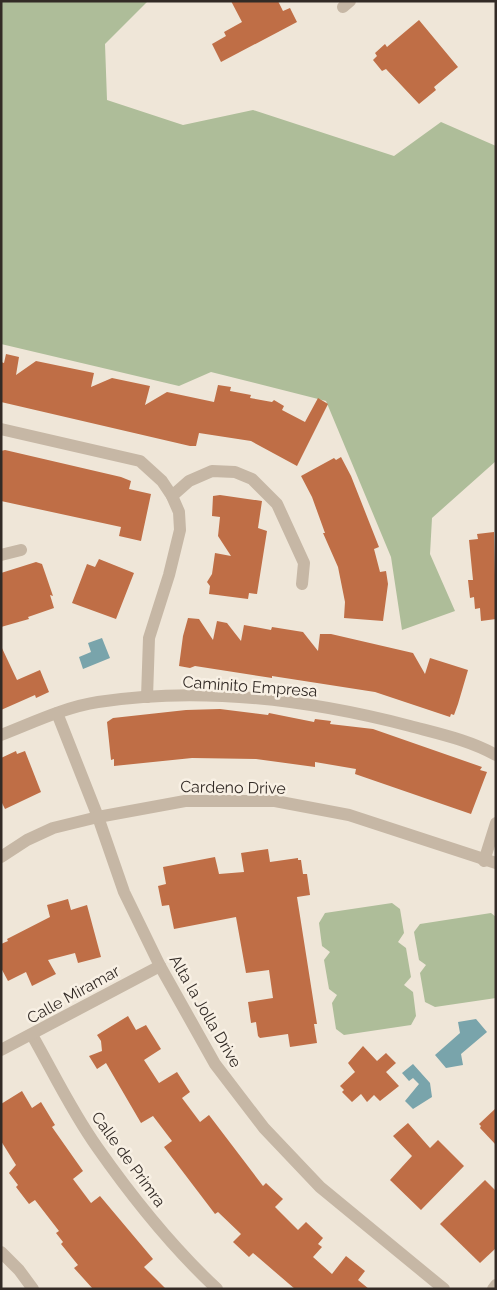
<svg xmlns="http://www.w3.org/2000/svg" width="497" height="1290" font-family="Raleway,sans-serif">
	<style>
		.green { fill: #aebd99 }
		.water { fill: #79a4ab }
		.building { fill: #bf6e46 }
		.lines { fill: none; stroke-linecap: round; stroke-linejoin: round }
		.minor { stroke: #c6b7a5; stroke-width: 12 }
		.labels { text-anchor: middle; stroke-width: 5; stroke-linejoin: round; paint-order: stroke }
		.street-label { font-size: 16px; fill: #332b26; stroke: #f8f0e4 }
	</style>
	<rect width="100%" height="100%" fill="#efe6d8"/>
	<g class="green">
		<path d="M1 1H148L105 44 107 100 183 125 253 110 394 156 441 122 496 146V461L432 518 430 554 455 611 402 630 391 557 326 401 211 372 179 386 1 344Z"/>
		<path d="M392 903 400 909 404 933 398 942 406 948 411 977 404 985 413 992 416 1016 411 1025 344 1035 336 1029 332 1003 337 995 329 989 324 960 330 952 322 946 319 923 325 913Z"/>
		<path d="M491 913 496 917V998L435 1007 425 1002 420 973 426 965 419 960 414 932 420 924Z"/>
	</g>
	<g class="water">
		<path d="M102 638 110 658 83 669 79 657 91 652 88 643Z"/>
		<path d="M476 1019 487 1032 461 1054 463 1065 446 1068 435 1055 460 1033 458 1022Z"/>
		<path d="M413 1064 430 1083 432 1097 413 1109 405 1101 419 1084 413 1078 409 1081 402 1073Z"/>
	</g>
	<g class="building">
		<path d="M231 1H278L283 11 290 8 297 22 221 62 212 44 226 36 224 32 242 22Z"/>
		<path d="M419 20 458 67 434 87 436 90 419 104 386 69 382 71 373 60 377 56 375 53 385 44 387 47Z"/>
		<path d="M6 354 19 357 16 375 36 361 94 373 91 387 112 378 150 386 145 405 167 392 214 402 218 385 231 387 230 391 251 395 250 398 272 402 274 400 284 406 282 410 305 422 318 398 328 404 297 466 251 441 199 433 196 446H190L1 402V362L4 363Z"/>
		<path d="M5 450 121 477 131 481 129 489 151 494 141 541 119 536 121 527 1 501V451Z"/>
		<path d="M341 457 351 476 379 547 374 549 380 572 386 571 388 584 383 621 344 618 345 602 338 567 323 533H325L312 497 301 476 334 458 336 460Z"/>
		<path d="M220 495 262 501 258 528 267 531 257 594 249 593 248 599 209 594 210 586 207 582 212 574 215 553 231 556 218 536 220 517 212 516 213 496Z"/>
		<path d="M494 532 496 619 481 621 480 608 475 609 474 597 470 598 468 580H473L469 540 478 539 477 534Z"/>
		<path d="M99 559 134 573 116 619 72 603 87 564 95 567Z"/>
		<path d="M36 562 42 564 53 596 50 595 54 608 28 617 29 619 1 627V573Z"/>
		<path d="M188 618 199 619 213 640 217 621 227 623 241 641 244 625 271 630 272 627 303 632 318 651 320 634H331L413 653 425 674 430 658 468 670 458 704 454 715 451 714 450 717 375 692 272 676V678L195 666 190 668 179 666 183 636Z"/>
		<path d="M1 646 17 680 40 670 49 692 36 698 35 695 1 710Z"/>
		<path d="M220 709 268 715 269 713 314 722 315 719 331 721 330 724 373 729 482 767 480 770 487 772 471 814 355 774 356 769 315 762V767L256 759 192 758 114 766V759L111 760 107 722 113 718 186 710Z"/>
		<path d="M16 751 17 754 25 751 41 792 5 809 1 801V758Z"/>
		<path d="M268 849 270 862 298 858V860H301L303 874H307L310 895 297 897 317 1024H314L317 1043 290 1047 288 1034 260 1038 258 1036 256 1022 251 1023 248 1002 273 998 269 970 246 973 236 917 174 929 169 905 162 906 158 886 166 884 163 867 215 857 219 874 244 872 241 853Z"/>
		<path d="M68 899 71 910 87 905 101 957 78 963 75 953 48 960 56 974 32 986 26 972 8 981 1 968V944L8 941 7 939 50 917 47 905Z"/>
		<path d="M128 1016 136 1030 146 1025 161 1049 144 1060 159 1083 177 1072 190 1092 182 1098 200 1122 209 1115 263 1186 266 1183 283 1199 275 1207 298 1230 306 1222 323 1238 318 1244 322 1247 313 1257 332 1274 346 1256 365 1271 358 1280 369 1289H295L253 1253 249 1257 233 1242 241 1234 218 1212 215 1214 164 1147 172 1141 153 1116 141 1123 106 1063 97 1069 89 1056 102 1051 101 1041 97 1035Z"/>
		<path d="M363 1046 377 1061 386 1053 396 1063 386 1072 399 1086 380 1101 374 1095 367 1102 361 1094 352 1102 342 1092 344 1090 340 1086 355 1072 348 1063Z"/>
		<path d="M22 1091 32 1108 41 1102 55 1125 52 1127 83 1171 73 1179 91 1203 100 1196 153 1259 144 1267 166 1289H93L74 1268 78 1265 61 1244 63 1242 56 1233 59 1231 35 1200 29 1204 16 1187 18 1185 9 1173 16 1165 1 1141V1104Z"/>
		<path d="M496 1108V1145L480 1128 481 1126 479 1124Z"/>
		<path d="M408 1123 430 1148 438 1140 464 1166 421 1210 390 1180 412 1156 393 1136Z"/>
		<path d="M485 1180 496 1191V1248L480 1263 440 1224Z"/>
	</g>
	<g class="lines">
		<g class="minor">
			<path d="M343 7 350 1"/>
			<path d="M1 429 140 461 162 481 172 496 179 512 180 530 169 575 149 638 147 697"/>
			<path d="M172 496 189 481 212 471 235 472 252 479 277 504 304 563 302 584"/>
			<path d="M1 555 21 550"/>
			<path d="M57 713 98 817 124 892 160 966 215 1064 264 1128 320 1187 444 1289"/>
			<path d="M1 735C32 723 65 707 98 702 201 686 310 700 410 726 440 734 469 740 496 755"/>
			<path d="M1 857 27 840 53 828 98 817 185 801H275L349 815 496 863"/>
			<path d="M484 861 496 823"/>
			<path d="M32 1035C53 1072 72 1112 97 1147 132 1197 172 1247 217 1289"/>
			<path d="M1 1050 160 966"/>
			<path d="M1 1252 19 1270 33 1289"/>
			<path d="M493 1289 496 1285"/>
		</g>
	</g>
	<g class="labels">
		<g class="street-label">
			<text transform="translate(250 686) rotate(4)" y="6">Caminito Empresa</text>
			<text transform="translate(233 787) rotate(1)" y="6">Cardeno Drive</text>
			<text transform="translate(73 994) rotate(-29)" y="6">Calle Miramar</text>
			<text transform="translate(206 1011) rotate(60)" y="6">Alta la Jolla Drive</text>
			<text transform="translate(129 1159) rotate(54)" y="6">Calle de Primra</text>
		</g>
	</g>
	<rect width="497" height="1290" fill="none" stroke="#332b26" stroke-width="5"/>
</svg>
